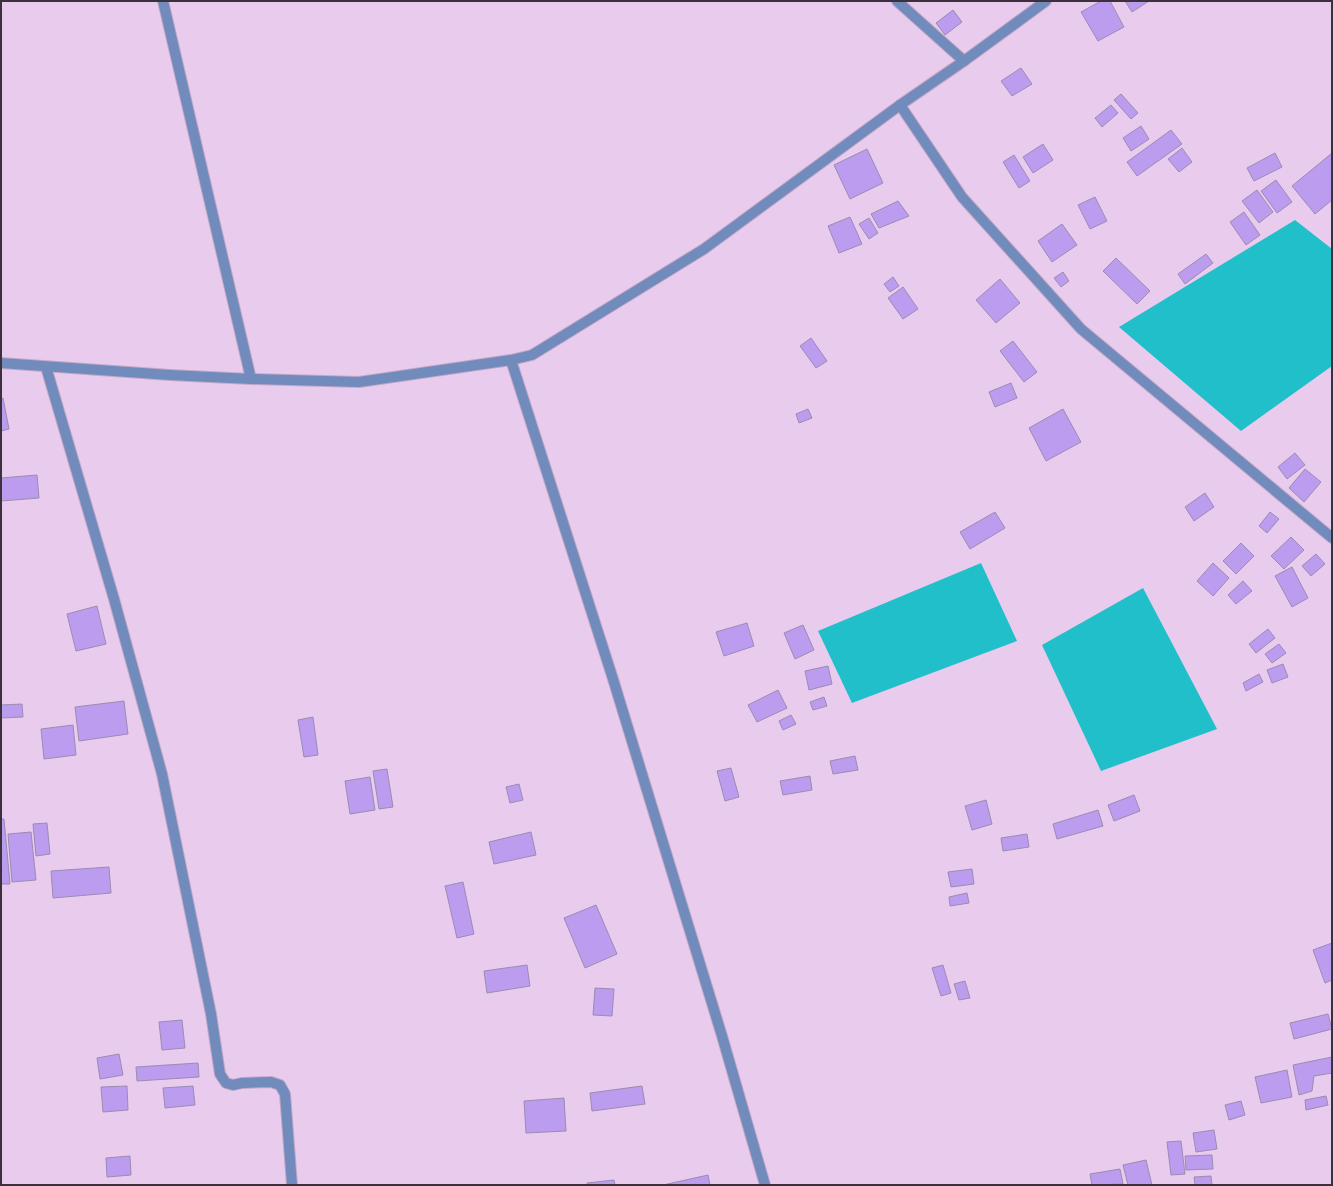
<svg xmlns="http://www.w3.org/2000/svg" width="1333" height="1186" font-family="'Libre Baskerville',serif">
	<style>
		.water { fill: #21bfc9 }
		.building { fill: #bc9cee; stroke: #9a8cb2 }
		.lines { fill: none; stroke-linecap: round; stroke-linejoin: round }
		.minor-casing { stroke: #c3a9c7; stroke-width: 12 }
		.minor { stroke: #708bbc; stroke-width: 10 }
	</style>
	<rect width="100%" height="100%" fill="#e9cbee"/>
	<g class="water">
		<path d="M1295 220 1332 249V366L1241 431 1119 327Z"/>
		<path d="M981 563 1017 641 852 703 818 631Z"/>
		<path d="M1143 588 1217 729 1101 771 1042 645Z"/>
	</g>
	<g class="building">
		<path d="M1101 1H1110L1124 27 1098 41 1081 12Z"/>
		<path d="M1125 1H1149L1132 12Z"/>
		<path d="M953 10 962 22 945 35 936 23Z"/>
		<path d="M1021 68 1032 84 1012 96 1001 81Z"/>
		<path d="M1121 94 1138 113 1131 119 1114 100Z"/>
		<path d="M1111 105 1118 113 1102 127 1095 118Z"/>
		<path d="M1141 126 1149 139 1131 151 1123 138Z"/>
		<path d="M1171 130 1182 144 1137 176 1127 162Z"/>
		<path d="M1043 144 1053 160 1033 173 1023 157Z"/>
		<path d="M1182 148 1192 162 1179 172 1168 159Z"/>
		<path d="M867 149 883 183 850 199 834 165Z"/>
		<path d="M1275 153 1282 167 1254 181 1247 168Z"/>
		<path d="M1332 153V200L1315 214 1292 186Z"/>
		<path d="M1014 155 1030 181 1019 188 1003 162Z"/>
		<path d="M1276 180 1292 202 1277 213 1261 191Z"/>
		<path d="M1257 190 1273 212 1259 223 1242 201Z"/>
		<path d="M1095 197 1107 221 1090 229 1078 205Z"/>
		<path d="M898 201 909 216 879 228 871 214Z"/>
		<path d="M1244 212 1260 235 1246 245 1230 222Z"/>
		<path d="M850 217 862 244 839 253 828 226Z"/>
		<path d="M869 218 878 233 869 239 859 224Z"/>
		<path d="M1062 224 1077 245 1052 262 1038 241Z"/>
		<path d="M1206 254 1213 263 1185 284 1178 274Z"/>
		<path d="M1116 258 1150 291 1137 304 1103 271Z"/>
		<path d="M1063 272 1069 281 1061 287 1054 278Z"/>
		<path d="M893 277 899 286 890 292 884 284Z"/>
		<path d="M1000 279 1020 303 996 323 976 300Z"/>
		<path d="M903 287 918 309 903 319 888 298Z"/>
		<path d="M811 338 827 361 816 368 800 346Z"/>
		<path d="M1013 341 1037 372 1024 382 1000 351Z"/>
		<path d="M1011 383 1017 398 995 407 989 392Z"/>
		<path d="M3 398 9 429 1 431V399Z"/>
		<path d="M808 409 812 418 799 423 796 414Z"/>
		<path d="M1063 409 1081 442 1046 461 1029 428Z"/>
		<path d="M1295 453 1305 465 1287 479 1278 467Z"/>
		<path d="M1305 469 1321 482 1304 502 1289 488Z"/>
		<path d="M37 475 39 498 1 501V478Z"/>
		<path d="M1205 493 1214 507 1194 521 1185 507Z"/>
		<path d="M995 512 1005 528 970 549 960 532Z"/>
		<path d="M1270 512 1279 519 1267 533 1259 526Z"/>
		<path d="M1291 537 1304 550 1284 569 1271 556Z"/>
		<path d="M1241 543 1254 556 1236 574 1223 561Z"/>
		<path d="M1316 554 1325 564 1311 576 1302 566Z"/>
		<path d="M1213 563 1229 578 1213 596 1197 581Z"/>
		<path d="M1292 567 1308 598 1292 607 1275 576Z"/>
		<path d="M1243 581 1252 591 1236 604 1228 595Z"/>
		<path d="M97 606 106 644 76 651 67 614Z"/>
		<path d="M747 623 754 646 724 656 716 632Z"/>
		<path d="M803 625 814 650 795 659 784 633Z"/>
		<path d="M1268 629 1275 638 1256 653 1249 644Z"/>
		<path d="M1279 644 1286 653 1272 663 1265 654Z"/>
		<path d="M1283 664 1288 677 1272 683 1267 670Z"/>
		<path d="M828 666 832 684 809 690 805 671Z"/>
		<path d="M1259 674 1263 682 1246 691 1243 683Z"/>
		<path d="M778 690 787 708 757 722 748 705Z"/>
		<path d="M824 697 827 706 813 710 810 702Z"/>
		<path d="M124 701 128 734 79 741 75 707Z"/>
		<path d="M22 704 23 717 1 718V705Z"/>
		<path d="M791 715 796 724 783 730 779 721Z"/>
		<path d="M313 717 318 755 304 757 298 720Z"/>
		<path d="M73 725 76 755 44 759 41 729Z"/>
		<path d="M855 756 858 770 833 774 830 761Z"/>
		<path d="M731 768 739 797 725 801 717 771Z"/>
		<path d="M387 769 393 807 379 809 373 771Z"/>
		<path d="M810 776 812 790 783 795 780 781Z"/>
		<path d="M370 777 375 810 350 814 345 781Z"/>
		<path d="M519 784 523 800 510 803 506 787Z"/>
		<path d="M1134 795 1140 811 1114 821 1108 805Z"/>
		<path d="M986 800 992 824 972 830 965 806Z"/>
		<path d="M1098 810 1103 826 1057 839 1053 824Z"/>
		<path d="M1 819H4L10 884H1Z"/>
		<path d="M47 823 50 854 36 856 33 824Z"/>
		<path d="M31 832 36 880 12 882 8 834Z"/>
		<path d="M531 832 536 855 494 864 489 842Z"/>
		<path d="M1027 834 1029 847 1003 851 1001 838Z"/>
		<path d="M109 867 111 893 53 898 51 871Z"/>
		<path d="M972 869 974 884 951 887 948 872Z"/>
		<path d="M463 882 474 934 457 938 445 886Z"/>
		<path d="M967 893 969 903 950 906 949 897Z"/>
		<path d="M596 905 617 954 585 968 564 918Z"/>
		<path d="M1332 943V980L1325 983 1313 950Z"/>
		<path d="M527 965 530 986 487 993 484 971Z"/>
		<path d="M943 965 951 993 941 996 932 968Z"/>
		<path d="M965 981 970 998 959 1000 954 984Z"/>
		<path d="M595 988 614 989 612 1016 593 1015Z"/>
		<path d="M1328 1014 1332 1029 1294 1039 1290 1023Z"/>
		<path d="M182 1020 185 1048 162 1050 159 1022Z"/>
		<path d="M119 1054 123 1075 100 1079 97 1058Z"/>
		<path d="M1332 1057V1073L1314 1076 1312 1091 1299 1095 1293 1065Z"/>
		<path d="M198 1063 199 1077 137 1081 136 1067Z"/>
		<path d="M1287 1070 1292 1097 1261 1103 1255 1077Z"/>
		<path d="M127 1086 128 1110 103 1112 101 1087Z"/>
		<path d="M193 1086 195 1105 165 1108 163 1088Z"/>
		<path d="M642 1086 645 1104 592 1111 590 1093Z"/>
		<path d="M1326 1096 1328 1105 1306 1110 1305 1100Z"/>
		<path d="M564 1098 566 1131 526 1133 524 1101Z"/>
		<path d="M1241 1101 1245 1115 1229 1120 1225 1105Z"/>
		<path d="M1214 1130 1217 1149 1196 1152 1193 1133Z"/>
		<path d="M1181 1141 1185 1174 1171 1175 1167 1142Z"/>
		<path d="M1212 1155 1213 1169 1186 1170 1185 1156Z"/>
		<path d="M130 1156 131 1175 107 1177 106 1158Z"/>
		<path d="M1146 1160 1152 1185H1128L1123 1165Z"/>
		<path d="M1120 1169 1123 1184 1092 1185 1090 1174Z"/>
		<path d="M708 1175 710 1185H663Z"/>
		<path d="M1211 1176 1212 1185H1195L1194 1177Z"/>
		<path d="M614 1180 615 1185H587V1183Z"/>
	</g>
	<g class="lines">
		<g class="minor-casing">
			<g id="minor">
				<path d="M163 1 251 379"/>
				<path d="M897 1 964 61"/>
				<path d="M900 105 962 197 1081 329 1332 538"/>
				<path d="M511 360 613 679 722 1036 765 1185"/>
				<path d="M1 363 170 375 251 379 359 382 511 360 532 355 704 249 900 105 964 61 1046 1"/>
				<path d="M46 367 114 599 162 774 211 1014 220 1074 226 1083 233 1085 242 1083 271 1082 280 1085 285 1094 292 1185"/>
			</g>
		</g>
		<use href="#minor" class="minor"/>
	</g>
	<rect width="1333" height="1186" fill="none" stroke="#3c303e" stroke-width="4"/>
</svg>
